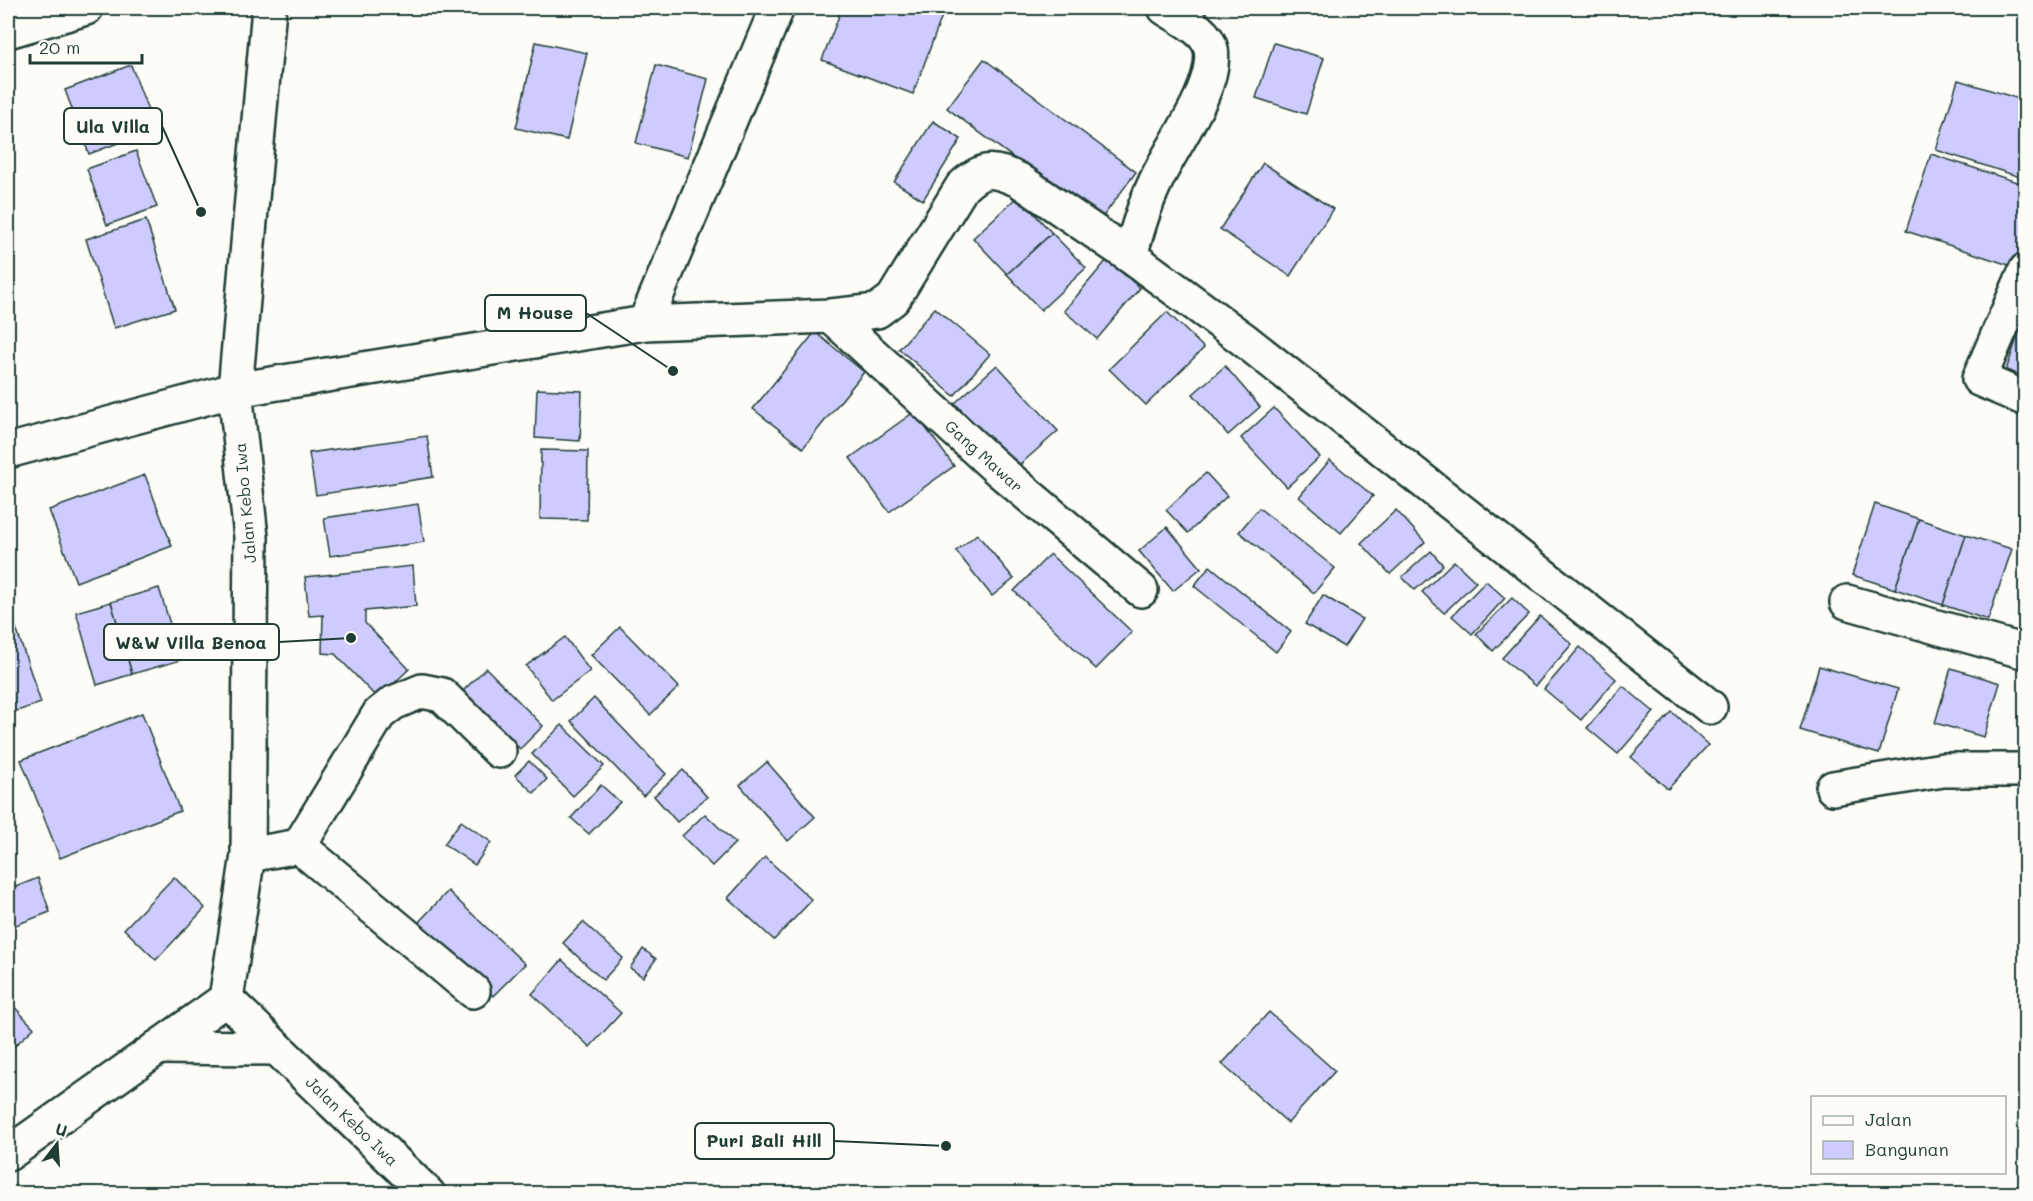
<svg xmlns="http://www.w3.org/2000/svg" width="2033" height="1201" font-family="Mali,sans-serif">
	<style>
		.building { fill: #ceccfe; stroke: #1f3d34; stroke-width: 1.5 }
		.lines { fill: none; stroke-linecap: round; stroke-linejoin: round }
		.street-casing { stroke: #1f3d34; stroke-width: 38 }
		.street { stroke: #fdfcf7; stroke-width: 33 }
		.labels { text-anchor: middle; stroke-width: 6; stroke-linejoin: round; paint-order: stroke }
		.street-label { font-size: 16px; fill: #1f3d34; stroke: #fdfcf7 }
		.leader { fill: none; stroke: #1f3d34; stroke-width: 2 }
		.callout-dot { fill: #1f3d34; stroke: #fdfcf7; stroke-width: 2 }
		.callout { fill: #fdfcf7; stroke: #1f3d34; stroke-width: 2 }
		.callout-label { font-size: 18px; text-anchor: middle; font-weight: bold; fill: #1f3d34 }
	</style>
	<rect width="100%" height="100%" fill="#fdfcf7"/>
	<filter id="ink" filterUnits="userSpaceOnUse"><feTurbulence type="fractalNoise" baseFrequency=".0167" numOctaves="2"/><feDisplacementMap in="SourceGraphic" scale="12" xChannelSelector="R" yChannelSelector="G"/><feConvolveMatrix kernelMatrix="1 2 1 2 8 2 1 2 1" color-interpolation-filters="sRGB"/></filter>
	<g filter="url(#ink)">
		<g class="building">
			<path d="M842 8H945L913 94 822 60Z"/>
			<path d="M536 42 587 53 567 140 516 128Z"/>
			<path d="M1274 43 1324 58 1306 114 1256 98Z"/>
			<path d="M984 59 1136 172 1099 222 947 108Z"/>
			<path d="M131 65 155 129 89 154 65 90Z"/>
			<path d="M656 65 708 79 688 157 636 143Z"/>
			<path d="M1958 80 2026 101V179L1936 150Z"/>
			<path d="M933 121 961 139 923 200 894 182Z"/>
			<path d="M136 151 157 207 107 225 87 169Z"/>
			<path d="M1931 154 2026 185V244L2018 268 1906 231Z"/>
			<path d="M1263 163 1333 209 1290 276 1220 229Z"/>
			<path d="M1018 196 1052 233 1007 274 973 238Z"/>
			<path d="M146 220 175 309 114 328 86 239Z"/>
			<path d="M1052 233 1086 268 1041 310 1007 274Z"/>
			<path d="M1107 260 1140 288 1097 339 1064 311Z"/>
			<path d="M935 308 990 354 954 396 899 349Z"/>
			<path d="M1167 312 1204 348 1146 405 1109 369Z"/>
			<path d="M2022 324 2026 325V377L2006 370Z"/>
			<path d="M815 332 864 372 803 448 753 409Z"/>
			<path d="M997 365 1058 431 1015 469 955 403Z"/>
			<path d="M1225 366 1260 407 1228 435 1193 394Z"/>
			<path d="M537 389 582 391 580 441 535 438Z"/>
			<path d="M1274 408 1320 457 1287 487 1241 438Z"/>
			<path d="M914 412 954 466 889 512 850 458Z"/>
			<path d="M427 436 433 477 316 495 309 453Z"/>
			<path d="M541 450 588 451 587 520 540 519Z"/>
			<path d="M1330 460 1373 496 1341 533 1299 497Z"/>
			<path d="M1206 473 1227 496 1188 533 1166 510Z"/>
			<path d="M145 475 172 546 76 582 49 510Z"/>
			<path d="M418 504 424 542 330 556 324 518Z"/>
			<path d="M1875 504 1919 519 1895 589 1852 575Z"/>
			<path d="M1259 508 1335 568 1314 593 1239 532Z"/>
			<path d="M1396 510 1425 542 1390 574 1361 543Z"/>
			<path d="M1919 519 1966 535 1943 605 1895 589Z"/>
			<path d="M1167 527 1201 568 1173 591 1139 551Z"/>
			<path d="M977 534 1014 579 992 596 956 551Z"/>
			<path d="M1966 535 2012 549 1988 620 1943 605Z"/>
			<path d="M1431 551 1443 565 1415 590 1402 577Z"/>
			<path d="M1050 554 1132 632 1096 669 1014 591Z"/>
			<path d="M1454 561 1476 582 1444 613 1422 592Z"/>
			<path d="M413 566 416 606 365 611V623L409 669 378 699 335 654 322 653 323 615 309 616 305 577Z"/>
			<path d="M1210 566 1291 632 1276 652 1194 586Z"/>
			<path d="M1486 581 1505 598 1472 634 1452 616Z"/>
			<path d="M159 588 181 660 132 674 111 602Z"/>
			<path d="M1323 595 1362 619 1344 647 1305 624Z"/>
			<path d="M1512 598 1529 614 1493 651 1476 634Z"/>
			<path d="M111 602 132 674 97 685 76 612Z"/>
			<path d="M12 616 41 703 8 714V618Z"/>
			<path d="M1540 616 1572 644 1535 686 1502 658Z"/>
			<path d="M620 627 679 687 650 715 591 655Z"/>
			<path d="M565 637 590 671 552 700 526 666Z"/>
			<path d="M1580 647 1616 679 1581 720 1544 689Z"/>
			<path d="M1819 666 1898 689 1879 754 1800 730Z"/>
			<path d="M486 668 543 726 520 749 463 691Z"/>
			<path d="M1951 668 2000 683 1984 737 1935 723Z"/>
			<path d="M1623 686 1654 712 1618 754 1587 728Z"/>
			<path d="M594 698 666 774 643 796 571 721Z"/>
			<path d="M1672 712 1708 745 1668 789 1631 757Z"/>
			<path d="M142 713 180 811 60 858 21 760Z"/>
			<path d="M562 725 604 766 573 796 532 754Z"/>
			<path d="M529 761 547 779 534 793 515 775Z"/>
			<path d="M767 762 815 817 788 841 740 785Z"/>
			<path d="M683 770 707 797 677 822 654 796Z"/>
			<path d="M601 785 620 802 589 834 571 818Z"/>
			<path d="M705 814 735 843 712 866 682 836Z"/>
			<path d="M461 821 491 842 475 865 444 844Z"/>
			<path d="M765 857 812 900 774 940 728 898Z"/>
			<path d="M174 877 205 908 156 960 124 929Z"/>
			<path d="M38 878 50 912 8 928V890Z"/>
			<path d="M448 891 525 964 493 996 417 924Z"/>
			<path d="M583 922 623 958 603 980 563 943Z"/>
			<path d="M643 949 656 959 643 977 630 968Z"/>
			<path d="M562 960 621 1013 590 1047 532 994Z"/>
			<path d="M8 1000 34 1028 8 1052Z"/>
			<path d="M1269 1012 1335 1071 1288 1123 1222 1064Z"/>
		</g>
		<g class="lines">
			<g class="street-casing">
				<g id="street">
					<path d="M8 31 86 8"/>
					<path d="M1130 256C1137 231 1144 206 1155 183 1170 148 1218 87 1211 49 1207 30 1180 18 1165 8"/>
					<path d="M2026 270 1979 379 2026 399"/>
					<path d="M831 316 1000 471 1141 590"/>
					<path d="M645 323 831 316 877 311 893 299 962 187C984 166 993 169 1019 180L1130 256 1243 339 1710 707"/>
					<path d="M8 451 235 390 645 323 777 8"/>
					<path d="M1847 602 2026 652"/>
					<path d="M1833 788 1943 770H2026"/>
					<path d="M299 846 473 991"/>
					<path d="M248 855 299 846 379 714 393 703 422 691 442 695 499 751"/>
					<path d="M226 999 428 1194"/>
					<path d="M158 1047 277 1048"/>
					<path d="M8 1154 226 999 248 855 251 537 235 390 269 8"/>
				</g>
			</g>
			<use href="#street" class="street"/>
		</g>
	</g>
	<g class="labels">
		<g class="street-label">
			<text transform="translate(984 456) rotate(42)" y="6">Gang Mawar</text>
			<text transform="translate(245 503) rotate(-95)" y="6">Jalan Kebo Iwa</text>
			<text transform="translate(352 1121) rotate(44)" y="6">Jalan Kebo Iwa</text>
		</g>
	</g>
	<path class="leader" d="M201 212L162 126M673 371L586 313M351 638L279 642M946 1146L834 1141"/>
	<g class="callout-dot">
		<circle cx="201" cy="212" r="6"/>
		<circle cx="673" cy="371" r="6"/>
		<circle cx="351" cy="638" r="6"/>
		<circle cx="946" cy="1146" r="6"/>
	</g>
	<g class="callout">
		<rect x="64" y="108" width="98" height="36" rx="6"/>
		<rect x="485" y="295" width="101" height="36" rx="6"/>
		<rect x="104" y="624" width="175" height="36" rx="6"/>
		<rect x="695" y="1123" width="139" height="36" rx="6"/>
	</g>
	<g class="callout-label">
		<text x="113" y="133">Ula Villa</text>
		<text x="535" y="319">M House</text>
		<text x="191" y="649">W&amp;W Villa Benoa</text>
		<text x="764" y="1147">Puri Bali Hill</text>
	</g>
	<rect width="2033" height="1201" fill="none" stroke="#fdfcf7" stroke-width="30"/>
	<rect x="15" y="15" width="2003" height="1171" fill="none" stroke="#1f3d34" stroke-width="2" filter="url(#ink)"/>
	<rect x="1811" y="1096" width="195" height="78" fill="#fdfcf7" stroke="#a4b0a9" stroke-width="1.5"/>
	<rect x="1823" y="1116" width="30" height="9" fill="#fdfcf7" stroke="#a4b0a9" stroke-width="1.5"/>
	<text x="1865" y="1126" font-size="18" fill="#1f3d34">Jalan</text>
	<rect x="1823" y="1141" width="30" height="18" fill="#ceccfe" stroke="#a4b0a9" stroke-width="1.5"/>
	<text x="1865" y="1156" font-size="18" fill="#1f3d34">Bangunan</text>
	<g transform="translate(57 1144) rotate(17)" stroke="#fdfcf7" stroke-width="4.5" paint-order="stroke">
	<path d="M0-4.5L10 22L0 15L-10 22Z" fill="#1f3d34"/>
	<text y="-9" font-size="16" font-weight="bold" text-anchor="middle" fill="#1f3d34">U</text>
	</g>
	<path d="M30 54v9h112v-9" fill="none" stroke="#1f3d34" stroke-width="3"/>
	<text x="39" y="54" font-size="18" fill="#1f3d34" stroke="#fdfcf7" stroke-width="4.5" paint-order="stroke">20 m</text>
</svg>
